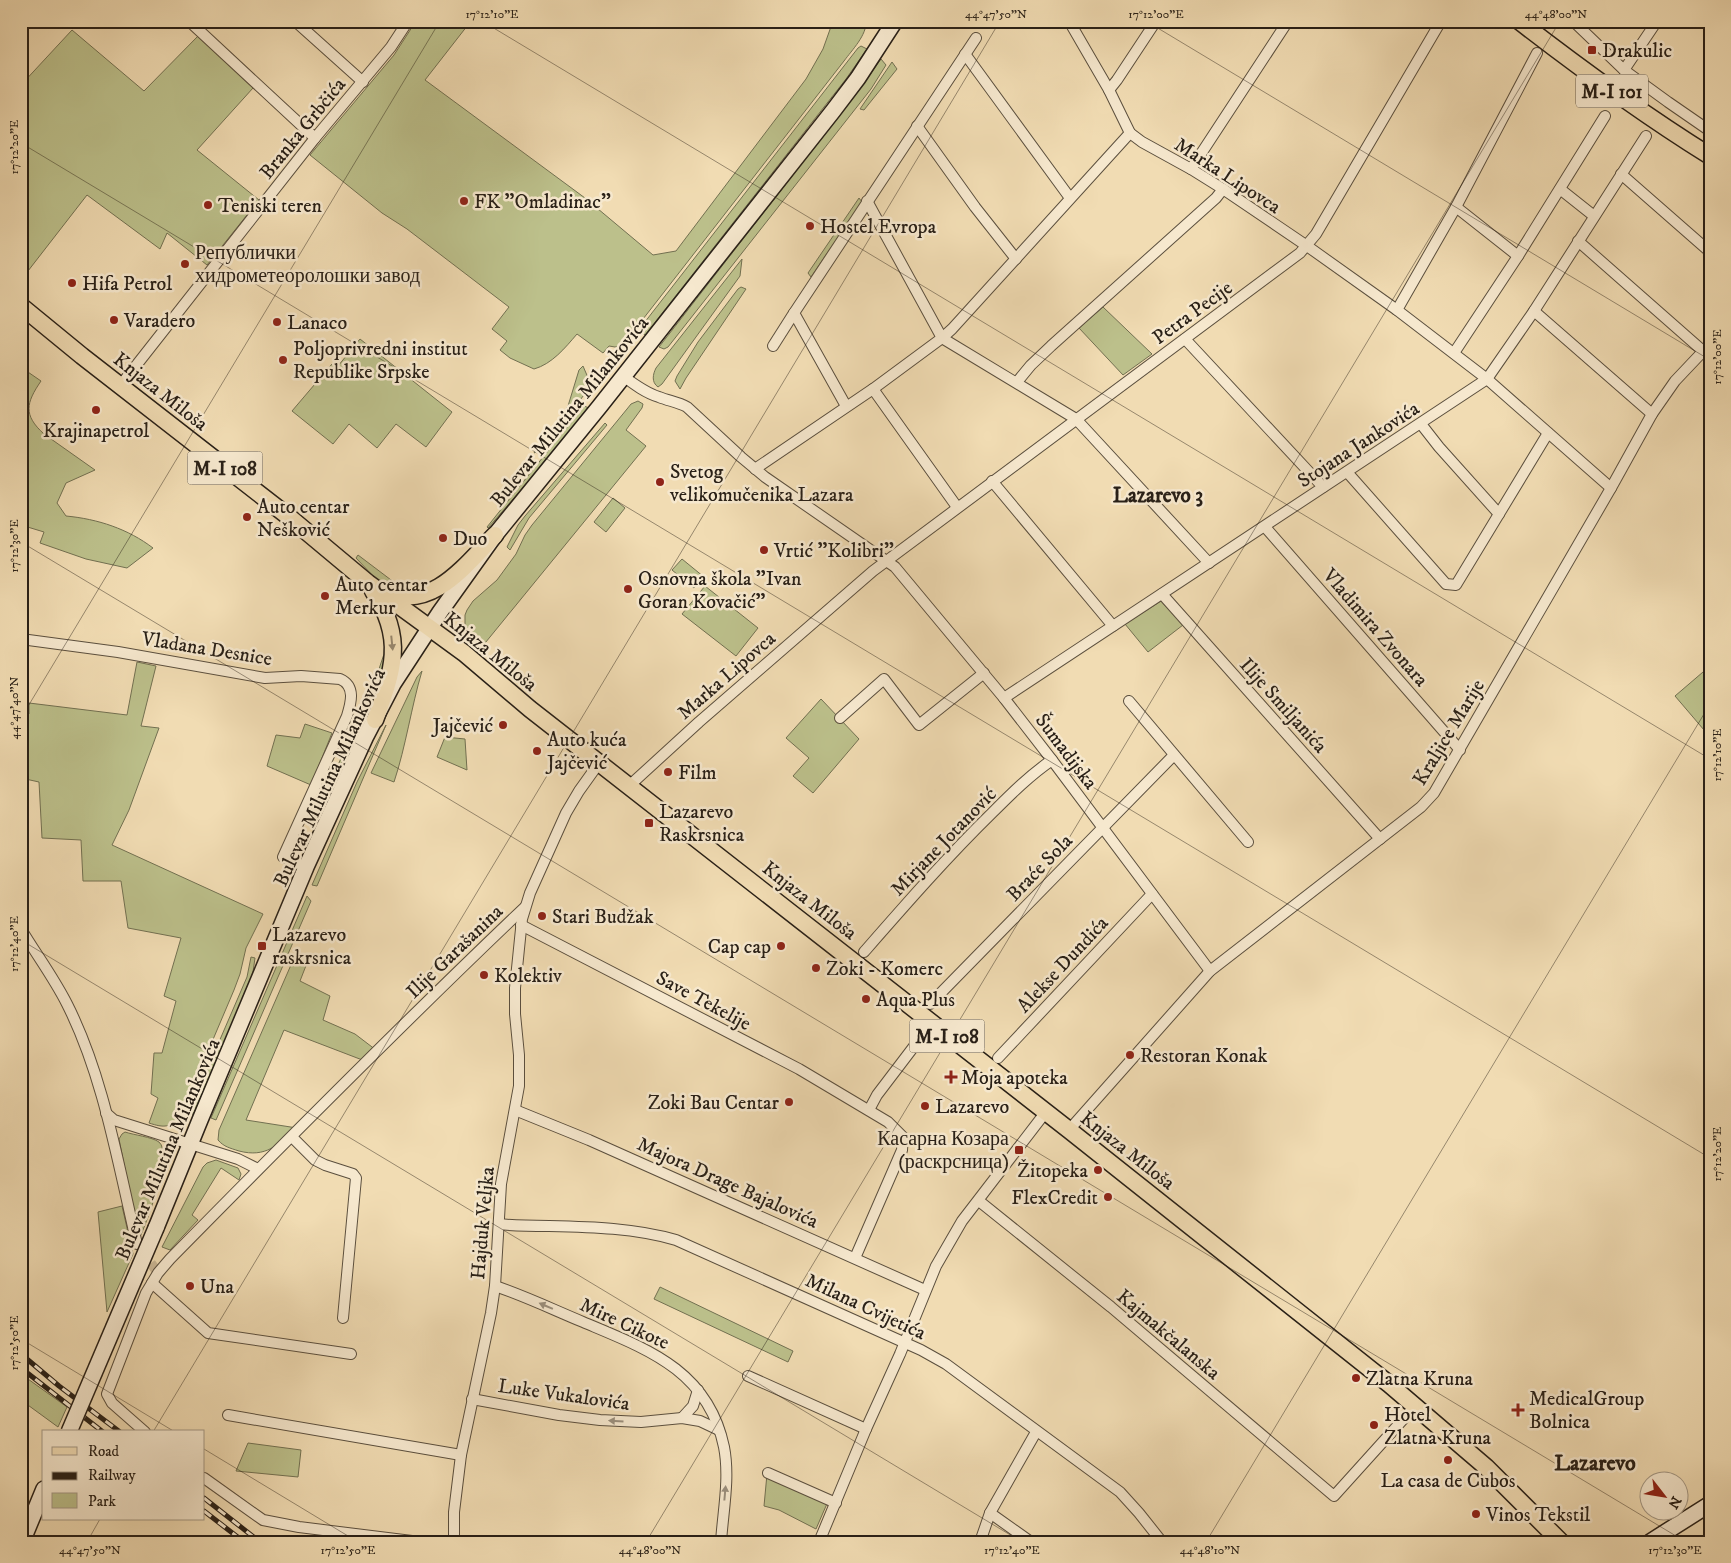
<svg xmlns="http://www.w3.org/2000/svg" width="1731" height="1563" font-family="'IM FELL DW Pica',serif">
	<style>
		.green { fill: #bcc08b; stroke: #727051 }
		.lines { fill: none; stroke-linecap: round; stroke-linejoin: round }
		.street-tunnel { stroke: #c9b694; stroke-width: 10; stroke-dasharray: 10 5; stroke-linecap: butt }
		.street-casing { stroke: #5b4f3e; stroke-width: 12 }
		.secondary-casing { stroke: #292017; stroke-width: 18 }
		.primary-casing { stroke: #292017; stroke-width: 19 }
		.street { stroke: #f6e8ce; stroke-width: 10 }
		.secondary { stroke: #f6e8ce; stroke-width: 15 }
		.primary { stroke: #f1dcb3; stroke-width: 16 }
		.rail-casing { stroke: #292017; stroke-width: 5 }
		.rail { stroke: #f6e8ce; stroke-width: 3; stroke-dasharray: 9; stroke-linecap: butt }
		.secondary-bridge-casing { stroke: #292017; stroke-width: 18; stroke-linecap: butt }
		.secondary-bridge { stroke: #f6e8ce; stroke-width: 15 }
		.oneway { fill: #97876d }
		.oneway2 { fill: #9a8e7c }
		.ticks { fill: none; stroke: #292017; stroke-width: 1; stroke-opacity: 0.45 }
		.poi-dot { fill: #8f2418; stroke: #f6e8ce; stroke-width: 2 }
		.labels { text-anchor: middle; stroke-width: 5; stroke-linejoin: round; paint-order: stroke }
		.shield { fill: #f6e8ce; stroke: #665c4e; stroke-width: 1 }
		.shield-label { font-size: 19px; font-weight: bold; fill: #292017 }
		.poi-label { font-size: 20px; fill: #292017; stroke: #f6e8ce; text-anchor: start }
		.street-label { font-size: 20px; fill: #292017; stroke: #f6e8ce }
		.neighbourhood-label { font-size: 21px; font-weight: bold; fill: #292017; stroke: #f6e8ce }
		.quarter-label { font-size: 22px; font-weight: bold; fill: #292017; stroke: #f6e8ce }
		.neatline { fill: none; stroke: #292017; stroke-width: 2 }
		.ticks-label { font-size: 12px; text-anchor: middle; fill: #292017 }
	</style>
	<rect width="100%" height="100%" fill="#f1dcb3"/>
	<filter id="stains"><feTurbulence type="fractalNoise" baseFrequency=".004" numOctaves="4"/><feColorMatrix values="0 0 0 0 .2 0 0 0 0 .09 0 0 0 0 .02 0 0 0 .5 -.17"/></filter>
	<radialGradient id="worn" r=".72"><stop offset=".6" stop-color="#630" stop-opacity="0"/><stop offset="1" stop-color="#630" stop-opacity=".3"/></radialGradient>
	<g class="green">
		<path d="M416 21H471L425 80 585 198 653 255 676 251 806 79 823 49 833 21H866C867 35 852 50 844 61L622 346 615 347 609 346 603 353 577 334C565 348 552 364 534 369L510 358 500 350 507 341 492 329 509 307 407 229 382 213 310 155 394 55Z"/>
		<path d="M72 30 144 91 199 35 253 88 197 150 259 200 207 265 167 233 160 249 87 195 21 280V85Z"/>
		<path d="M861 46 867 49 846 79 645 335 641 332V327L858 48Z"/>
		<path d="M881 59 886 65 871 89 668 347 664 349 659 347 859 90Z"/>
		<path d="M892 62 897 69 864 110 860 109Z"/>
		<path d="M859 198 862 202 811 277 808 273Z"/>
		<path d="M742 259 740 276 662 384 658 387C651 382 653 374 656 368Z"/>
		<path d="M741 287 746 289 686 378 680 389 675 381 677 376 698 342 738 289Z"/>
		<path d="M1103 307 1152 354 1123 375 1079 328Z"/>
		<path d="M360 339 452 412 426 447 396 424 377 448 349 424 333 444 292 411 332 364 338 366Z"/>
		<path d="M583 366 589 380 587 391 543 448 534 453 568 406 579 370Z"/>
		<path d="M25 370 41 381C26 403 23 415 44 434L95 470 66 483 57 503 66 516C98 519 128 529 153 548L127 568 86 559 40 543 44 532 21 525V374Z"/>
		<path d="M638 401 643 404 642 408 626 430 646 446 481 648 465 625V615L467 610 473 601 497 580 516 554 525 535 532 525 627 409 631 404Z"/>
		<path d="M584 406 589 408 554 452 488 528 487 527Z"/>
		<path d="M605 423 607 425 529 518 510 550 507 547 518 525 525 516Z"/>
		<path d="M613 498 625 508 606 532 594 522Z"/>
		<path d="M358 555 403 589 393 591 375 578 356 558Z"/>
		<path d="M682 559 704 577 694 588 672 570Z"/>
		<path d="M705 586 758 628 736 656 682 614Z"/>
		<path d="M1161 601 1183 625 1148 652 1125 624Z"/>
		<path d="M385 639 386 666 358 731 324 798 379 669 384 654Z"/>
		<path d="M137 662 156 666 141 726 159 728 129 810 112 845 263 914 246 948 240 974 234 990 181 1115C171 1128 164 1128 149 1123L158 1098 151 1094 154 1053H162L176 1001 164 996 181 938 128 928 121 881H83L81 840 42 838 39 782 21 778V713L29 714V703L127 715Z"/>
		<path d="M1710 666V737L1675 696Z"/>
		<path d="M422 671C411 708 406 746 394 782L371 773 417 677Z"/>
		<path d="M821 699 859 739 813 793 793 776 809 758 786 738Z"/>
		<path d="M305 724 332 733 311 785 267 766 276 735 300 738Z"/>
		<path d="M386 725 317 886 312 885 357 782Z"/>
		<path d="M445 737 465 739 467 770 437 757Z"/>
		<path d="M307 896 311 901 216 1120 211 1118Z"/>
		<path d="M251 957 255 958 252 979 193 1115 190 1109 247 977Z"/>
		<path d="M294 958 307 963 300 981 330 996 323 1020 355 1034 376 1050 365 1061 284 1030 246 1120 297 1128C278 1145 266 1158 239 1151 230 1148 224 1147 218 1140L219 1130Z"/>
		<path d="M125 1132C134 1135 152 1137 159 1142 173 1153 146 1225 139 1239L119 1139 122 1134Z"/>
		<path d="M216 1160 238 1168 241 1174 239 1180 221 1168 192 1215 198 1220 170 1250 162 1247 203 1167 207 1163Z"/>
		<path d="M122 1206 133 1254 107 1312 98 1212Z"/>
		<path d="M660 1287 793 1351 788 1362 654 1299Z"/>
		<path d="M21 1374 67 1407 58 1427 21 1400Z"/>
		<path d="M248 1443 301 1450 298 1477 236 1471Z"/>
		<path d="M767 1474 829 1499 816 1529 779 1510 764 1506Z"/>
	</g>
	<g class="lines">
		<path class="street-tunnel" d="M142 1251 158 1273"/>
		<g class="street-casing">
			<g id="street">
				<path d="M189 21 315 138"/>
				<path d="M295 21 363 82"/>
				<path d="M1069 21 1109 90 1130 133"/>
				<path d="M1573 21 1624 70 1668 102 1710 131"/>
				<path d="M965 54 1070 198"/>
				<path d="M1624 70 1657 21"/>
				<path d="M1109 90 1117 80 1156 21"/>
				<path d="M917 126 975 207 1016 259"/>
				<path d="M1191 169 1288 21"/>
				<path d="M1621 174 1710 252"/>
				<path d="M1560 189 1594 216"/>
				<path d="M867 201 942 338 1076 419 1209 563"/>
				<path d="M1456 207 1518 256"/>
				<path d="M1578 241 1703 351"/>
				<path d="M1397 310 1456 207 1537 53"/>
				<path d="M1534 311 1652 414"/>
				<path d="M1185 339 1323 487"/>
				<path d="M773 346 794 313"/>
				<path d="M1454 353 1518 256 1605 116"/>
				<path d="M623 376C635 385 646 393 659 397 669 401 678 402 687 407L741 457 765 477 895 567 1004 698 1052 760 1210 971"/>
				<path d="M1017 382 1031 365 1051 346 1216 198 1223 189"/>
				<path d="M120 386 315 138 391 47 408 21"/>
				<path d="M873 389 957 507"/>
				<path d="M846 406 794 313 976 38"/>
				<path d="M1421 424 1439 447 1499 514"/>
				<path d="M755 469 873 389 942 338 952 329 1130 133 1142 142 1191 169 1223 189 1307 246 1397 310 1487 379 1611 488"/>
				<path d="M1347 472 1446 584 1456 585 1548 433"/>
				<path d="M992 481 1113 626"/>
				<path d="M1265 527 1460 750"/>
				<path d="M1162 594 1380 839"/>
				<path d="M21 639 118 652 265 678 301 676 340 679C356 686 351 703 347 716L283 857 306 867"/>
				<path d="M1004 698 1487 379 1534 311 1646 136"/>
				<path d="M1129 701 1248 842"/>
				<path d="M840 718 884 679 919 725 984 673"/>
				<path d="M629 786 699 722 873 571 1300 253 1316 234 1441 21"/>
				<path d="M521 925 799 1069 888 1122 903 1137 902 1150 855 1258"/>
				<path d="M21 929C36 954 54 978 67 1004 104 1077 118 1165 137 1244"/>
				<path d="M864 952C906 904 947 857 992 813 1011 794 1030 775 1052 760"/>
				<path d="M930 1004 1174 755"/>
				<path d="M998 1058 1152 894"/>
				<path d="M515 1110 589 1140 925 1290"/>
				<path d="M869 1110 877 1095 931 1024"/>
				<path d="M106 1113 114 1120 238 1159 258 1169"/>
				<path d="M1069 1130 1210 971 1421 807 1434 793 1611 488 1652 414 1675 381 1710 344"/>
				<path d="M292 1137 315 1160 325 1165 353 1174 356 1178 343 1318"/>
				<path d="M979 1201 1111 1307 1334 1496 1408 1414 1416 1407"/>
				<path d="M499 1224C515 1226 532 1226 549 1226 592 1227 635 1228 676 1240L921 1350 946 1364 1120 1492 1139 1513 1162 1542"/>
				<path d="M152 1283 208 1333 351 1354"/>
				<path d="M495 1286C525 1296 554 1310 583 1322 647 1349 708 1370 724 1447 730 1478 723 1511 721 1542"/>
				<path d="M748 1376 866 1429"/>
				<path d="M472 1399 559 1415 600 1420 641 1422 682 1418 700 1421 719 1430"/>
				<path d="M228 1415 461 1455"/>
				<path d="M682 1418 693 1406 698 1390"/>
				<path d="M145 1432 112 1403 107 1394 146 1293 158 1273 170 1259C287 1140 404 1022 525 907"/>
				<path d="M768 1473 836 1503"/>
				<path d="M204 1478 263 1520 299 1527 420 1542"/>
				<path d="M990 1513 1031 1542"/>
				<path d="M454 1542V1512L461 1455 491 1313 495 1286 501 1184 519 1086V1055L515 1014V988L522 919 530 893 566 813 579 791 599 763"/>
				<path d="M819 1542 866 1429 900 1354 936 1266 962 1221 1045 1113"/>
				<path d="M980 1542 990 1513 1036 1432"/>
			</g>
		</g>
		<g class="secondary-casing">
			<g id="secondary">
				<path d="M156 1228 200 1120 306 867 366 736 393 684 440 612 495 535 600 406 833 111 858 78 895 21"/>
				<path d="M22 1542 44 1489"/>
				<path d="M1650 1542 1710 1504"/>
			</g>
		</g>
		<g class="primary-casing">
			<g id="primary">
				<path d="M1519 21C1581 69 1644 115 1710 156"/>
				<path d="M21 306 82 356 289 517 368 583 464 653 530 709 1069 1130 1389 1384 1486 1467 1561 1542"/>
				<path d="M373 591C405 638 393 671 375 720"/>
				<path d="M386 591C431 613 467 563 495 535"/>
			</g>
		</g>
		<use href="#street" class="street"/>
		<use href="#secondary" class="secondary"/>
		<use href="#primary" class="primary"/>
		<g class="rail-casing">
			<g id="rail">
				<path d="M21 1354 59 1386 120 1432"/>
				<path d="M21 1368 103 1432"/>
				<path d="M204 1498 260 1542"/>
				<path d="M204 1511 244 1542"/>
			</g>
		</g>
		<use href="#rail" class="rail"/>
		<g class="secondary-bridge-casing">
			<path id="secondary-bridge" d="M69 1432 156 1228"/>
		</g>
		<use href="#secondary-bridge" class="secondary-bridge"/>
	</g>
	<defs><path id="oneway-solid" d="M-6-.8H1V-3.2L6.5 0L1 3.2V.8H-6Z" transform="scale(1.25)"/></defs>
	<use class="oneway" href="#oneway-solid" transform="translate(392 643) rotate(84)"/>
	<g class="oneway2">
		<use href="#oneway-solid" transform="translate(546 1306) rotate(-157)"/>
		<use href="#oneway-solid" transform="translate(616 1421) rotate(-177)"/>
		<use href="#oneway-solid" transform="translate(725 1493) rotate(-85)"/>
	</g>
	<path class="ticks" d="M482 21 1710 759M1146 21 1710 360M21 143 1710 1158M21 542 1686 1542M21 718 440 21M21 940 1022 1542M21 1339 175 1432M153 1432 1000 21M204 1449 358 1542M87 1542 100 1519M646 1542 1560 21M1206 1542 1710 704"/>
	<g class="poi-dot">
		<rect x="1587" y="45" width="10" height="10" rx="2.5"/>
		<circle cx="464" cy="201" r="5"/>
		<circle cx="208" cy="205" r="5"/>
		<circle cx="810" cy="226" r="5"/>
		<circle cx="185" cy="264" r="5"/>
		<circle cx="72" cy="283" r="5"/>
		<circle cx="114" cy="320" r="5"/>
		<circle cx="277" cy="322" r="5"/>
		<circle cx="283" cy="360" r="5"/>
		<circle cx="96" cy="410" r="5"/>
		<circle cx="660" cy="482" r="5"/>
		<circle cx="247" cy="517" r="5"/>
		<circle cx="443" cy="538" r="5"/>
		<circle cx="764" cy="550" r="5"/>
		<circle cx="628" cy="589" r="5"/>
		<circle cx="325" cy="596" r="5"/>
		<circle cx="503" cy="725" r="5"/>
		<circle cx="537" cy="751" r="5"/>
		<circle cx="668" cy="772" r="5"/>
		<rect x="644" y="818" width="10" height="10" rx="2.5"/>
		<circle cx="542" cy="916" r="5"/>
		<rect x="257" y="941" width="10" height="10" rx="2.5"/>
		<circle cx="781" cy="946" r="5"/>
		<circle cx="816" cy="968" r="5"/>
		<circle cx="484" cy="975" r="5"/>
		<circle cx="866" cy="999" r="5"/>
		<circle cx="1130" cy="1055" r="5"/>
		<path d="M948.5 1069.5h5v5h5v5h-5v5h-5v-5h-5v-5h5z"/>
		<circle cx="789" cy="1102" r="5"/>
		<circle cx="925" cy="1106" r="5"/>
		<rect x="1014" y="1145" width="10" height="10" rx="2.5"/>
		<circle cx="1098" cy="1170" r="5"/>
		<circle cx="1108" cy="1197" r="5"/>
		<circle cx="190" cy="1286" r="5"/>
		<circle cx="1356" cy="1378" r="5"/>
		<path d="M1515.5 1402.5h5v5h5v5h-5v5h-5v-5h-5v-5h5z"/>
		<circle cx="1374" cy="1425" r="5"/>
		<circle cx="1448" cy="1460" r="5"/>
		<circle cx="1476" cy="1514" r="5"/>
	</g>
	<g class="labels">
		<g class="shield">
			<rect x="1576" y="74.5" width="72" height="33" rx="4"/>
			<rect x="187.5" y="451.5" width="75" height="33" rx="4"/>
			<rect x="909.5" y="1019.5" width="75" height="33" rx="4"/>
		</g>
		<g class="shield-label">
			<text x="1612" y="98">M-I 101</text>
			<text x="225" y="475">M-I 108</text>
			<text x="947" y="1043">M-I 108</text>
		</g>
		<g class="poi-label">
			<text x="1602" y="57">Drakulic</text>
			<text x="474" y="208">FK "Omladinac"</text>
			<text x="218" y="212">Teniski teren</text>
			<text x="820" y="233">Hostel Evropa</text>
			<text x="195" y="259">Републички<tspan x="195" dy="23">хидрометеоролошки завод</tspan></text>
			<text x="82" y="290">Hifa Petrol</text>
			<text x="124" y="327">Varadero</text>
			<text x="287" y="329">Lanaco</text>
			<text x="293" y="355">Poljoprivredni institut<tspan x="293" dy="23">Republike Srpske</tspan></text>
			<text x="96" y="437" text-anchor="middle">Krajinapetrol</text>
			<text x="670" y="478">Svetog<tspan x="670" dy="23">velikomučenika Lazara</tspan></text>
			<text x="257" y="513">Auto centar<tspan x="257" dy="23">Nešković</tspan></text>
			<text x="453" y="545">Duo</text>
			<text x="774" y="557">Vrtić "Kolibri"</text>
			<text x="638" y="585">Osnovna škola "Ivan<tspan x="638" dy="23">Goran Kovačić"</tspan></text>
			<text x="335" y="591">Auto centar<tspan x="335" dy="23">Merkur</tspan></text>
			<text x="493" y="732" text-anchor="end">Jajčević</text>
			<text x="547" y="746">Auto kuća<tspan x="547" dy="23">Jajčević</tspan></text>
			<text x="678" y="779">Film</text>
			<text x="659" y="818">Lazarevo<tspan x="659" dy="23">Raskrsnica</tspan></text>
			<text x="552" y="923">Stari Budžak</text>
			<text x="272" y="941">Lazarevo<tspan x="272" dy="23">raskrsnica</tspan></text>
			<text x="771" y="953" text-anchor="end">Cap cap</text>
			<text x="826" y="975">Zoki - Komerc</text>
			<text x="494" y="982">Kolektiv</text>
			<text x="876" y="1006">Aqua Plus</text>
			<text x="1140" y="1062">Restoran Konak</text>
			<text x="961" y="1084">Moja apoteka</text>
			<text x="779" y="1109" text-anchor="end">Zoki Bau Centar</text>
			<text x="935" y="1113">Lazarevo</text>
			<text x="1009" y="1145" text-anchor="end">Касарна Козара<tspan x="1009" dy="23">(раскрсница)</tspan></text>
			<text x="1088" y="1177" text-anchor="end">Žitopeka</text>
			<text x="1098" y="1204" text-anchor="end">FlexCredit</text>
			<text x="200" y="1293">Una</text>
			<text x="1366" y="1385">Zlatna Kruna</text>
			<text x="1529" y="1405">MedicalGroup<tspan x="1529" dy="23">Bolnica</tspan></text>
			<text x="1384" y="1421">Hotel<tspan x="1384" dy="23">Zlatna Kruna</tspan></text>
			<text x="1448" y="1487" text-anchor="middle">La casa de Cubos</text>
			<text x="1486" y="1521">Vinos Tekstil</text>
		</g>
		<g class="street-label">
			<text transform="translate(302 128) rotate(-51)" y="7">Branka Grbčića</text>
			<text transform="translate(1228 175) rotate(33)" y="7">Marka Lipovca</text>
			<text transform="translate(1192 312) rotate(-36)" y="7">Petra Pecije</text>
			<text transform="translate(161 391) rotate(38)" y="7">Knjaza Miloša</text>
			<text transform="translate(569 411) rotate(-51)" y="7">Bulevar Milutina Milankovića</text>
			<text transform="translate(1358 444) rotate(-33)" y="7">Stojana Jankovića</text>
			<text transform="translate(1376 627) rotate(49)" y="7">Vladimira Zvonara</text>
			<text transform="translate(207 648) rotate(9)" y="7">Vladana Desnice</text>
			<text transform="translate(491 651) rotate(39)" y="7">Knjaza Miloša</text>
			<text transform="translate(726 675) rotate(-41)" y="7">Marka Lipovca</text>
			<text transform="translate(1284 705) rotate(48)" y="7">Ilije Smiljanića</text>
			<text transform="translate(1448 732) rotate(-59)" y="7">Kraljice Marije</text>
			<text transform="translate(1067 751) rotate(53)" y="7">Šumadijska</text>
			<text transform="translate(329 777) rotate(-65)" y="7">Bulevar Milutina Milankovića</text>
			<text transform="translate(943 841) rotate(-46)" y="7">Mirjane Jotanović</text>
			<text transform="translate(1039 867) rotate(-46)" y="7">Braće Sola</text>
			<text transform="translate(810 900) rotate(38)" y="7">Knjaza Miloša</text>
			<text transform="translate(454 951) rotate(-44)" y="7">Ilije Garašanina</text>
			<text transform="translate(1062 964) rotate(-47)" y="7">Alekse Dundića</text>
			<text transform="translate(704 1000) rotate(28)" y="7">Save Tekelije</text>
			<text transform="translate(167 1149) rotate(-67)" y="7">Bulevar Milutina Milankovića</text>
			<text transform="translate(1128 1150) rotate(38)" y="7">Knjaza Miloša</text>
			<text transform="translate(728 1182) rotate(24)" y="7">Majora Drage Bajalovića</text>
			<text transform="translate(482 1223) rotate(-85)" y="7">Hajduk Veljka</text>
			<text transform="translate(866 1306) rotate(25)" y="7">Milana Cvijetića</text>
			<text transform="translate(625 1323) rotate(25)" y="7">Mire Cikote</text>
			<text transform="translate(1169 1334) rotate(40)" y="7">Kajmakčalanska</text>
			<text transform="translate(564 1394) rotate(8)" y="7">Luke Vukalovića</text>
		</g>
		<g class="neighbourhood-label">
			<text x="1158" y="502">Lazarevo 3</text>
		</g>
		<g class="quarter-label">
			<text x="1595" y="1470">Lazarevo</text>
		</g>
	</g>
	<rect width="1731" height="1563" fill="none" stroke="#f1dcb3" stroke-width="55"/>
	<rect x="42" y="1430" width="162" height="90" fill="#f6e8ce" stroke="#a49885"/>
	<rect x="52" y="1447" width="25" height="8" fill="#f1dcb3" stroke="#a49885"/>
	<text x="88" y="1456" font-size="15" fill="#292017">Road</text>
	<rect x="52" y="1472" width="25" height="8" fill="#292017" stroke="#a49885"/>
	<text x="88" y="1480" font-size="15" fill="#292017">Railway</text>
	<rect x="52" y="1493" width="25" height="15" fill="#bcc08b" stroke="#a49885"/>
	<text x="88" y="1506" font-size="15" fill="#292017">Park</text>
	<g transform="translate(1664 1496) rotate(121)"><circle r="24" fill="#f6e8ce" stroke="#a49885"/>
	<path d="M0-4L9 19L0 12L-9 19Z" fill="#8f2418"/>
	<text y="-8" font-size="14" font-weight="bold" text-anchor="middle" fill="#292017">N</text>
	</g>
	<rect x="28" y="28" width="1676" height="1508" class="neatline"/>
	<g class="ticks-label">
		<text x="492" y="18">17°12'10"E</text>
		<text x="996" y="18">44°47'50"N</text>
		<text x="1156" y="18">17°12'00"E</text>
		<text x="1556" y="18">44°48'00"N</text>
		<text transform="translate(14 147) rotate(-90)" y="4">17°12'20"E</text>
		<text transform="translate(1717 357) rotate(-90)" y="4">17°12'00"E</text>
		<text transform="translate(14 546) rotate(-90)" y="4">17°12'30"E</text>
		<text transform="translate(14 708) rotate(-90)" y="4">44°47'40"N</text>
		<text transform="translate(1717 755) rotate(-90)" y="4">17°12'10"E</text>
		<text transform="translate(14 944) rotate(-90)" y="4">17°12'40"E</text>
		<text transform="translate(1717 1154) rotate(-90)" y="4">17°12'20"E</text>
		<text transform="translate(14 1343) rotate(-90)" y="4">17°12'50"E</text>
		<text x="90" y="1554">44°47'50"N</text>
		<text x="348" y="1554">17°12'50"E</text>
		<text x="650" y="1554">44°48'00"N</text>
		<text x="1012" y="1554">17°12'40"E</text>
		<text x="1210" y="1554">44°48'10"N</text>
		<text x="1675" y="1554">17°12'30"E</text>
	</g>
	<rect width="100%" height="100%" filter="url(#stains)"/>
	<rect width="100%" height="100%" fill="url(#worn)"/>
</svg>
